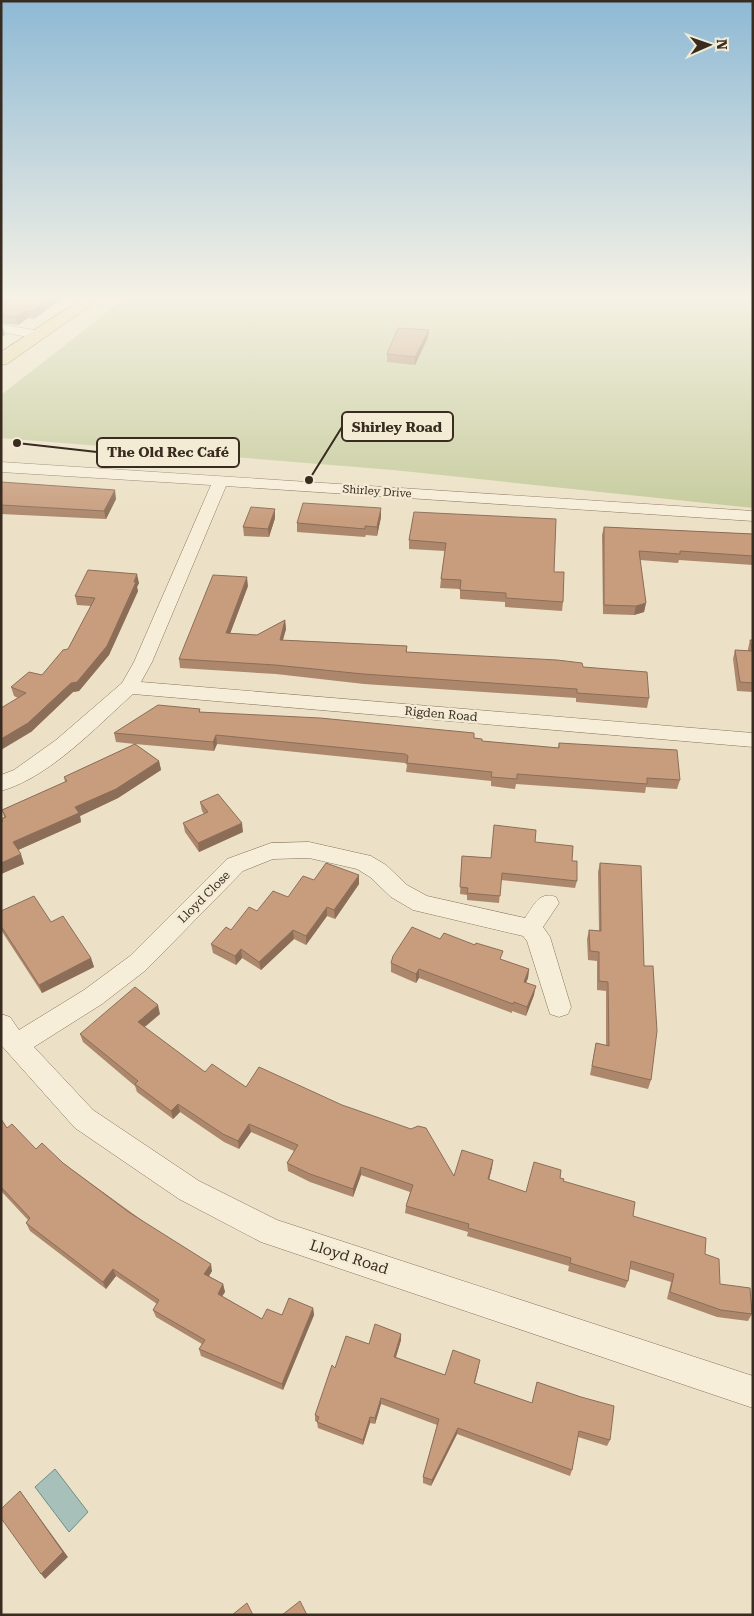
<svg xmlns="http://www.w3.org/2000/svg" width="754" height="1616" font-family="'Roboto Serif',serif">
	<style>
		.green { fill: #c4ca9a }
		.water { fill: #a7c0b9; stroke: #6e8e86 }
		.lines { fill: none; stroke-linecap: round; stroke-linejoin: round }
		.street-casing { stroke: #87735d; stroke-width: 1 }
		.primary-casing { stroke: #554231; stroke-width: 1 }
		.street { fill: #f7eed9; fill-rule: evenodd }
		.primary { fill: #edd5a0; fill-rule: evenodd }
		.wall { fill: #ac876c }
		.shaded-wall { fill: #8c6e58 }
		.building { fill: #c89d7e; stroke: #8c6e58 }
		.labels { text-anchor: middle; stroke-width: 5; stroke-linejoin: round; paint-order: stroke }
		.far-street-label { font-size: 11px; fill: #382b20; stroke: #f4ebd5 }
		.street-label { font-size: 12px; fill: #382b20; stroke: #f4ebd5 }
		.near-street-label { font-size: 15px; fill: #382b20; stroke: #f4ebd5 }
		.leader { fill: none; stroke: #382b20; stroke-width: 2 }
		.callout-dot { fill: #382b20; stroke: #f4ebd5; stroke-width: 2 }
		.callout { fill: #f4ebd5; stroke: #382b20; stroke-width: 2 }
		.callout-label { font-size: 14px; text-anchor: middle; font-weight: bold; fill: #382b20 }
	</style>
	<rect width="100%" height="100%" fill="#ece1c6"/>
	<path class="green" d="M128 296H749L753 329V508L393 470 1 438V395Z"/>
	<path class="water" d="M55 1469 88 1512 69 1532 35 1487Z"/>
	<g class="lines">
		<g class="street-casing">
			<g id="street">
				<path d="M1 324 39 331 45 335 39 339 1 332Z"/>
				<path d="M1 462 753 511V521L226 486 152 662 141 682 753 733V747L133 694C96 727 50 777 1 791V775L14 770 56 740 122 683 134 662 211 485 1 472Z"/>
				<path d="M309 842 371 856 386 865 407 885 427 896 525 918C534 905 539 891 556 897L559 903 543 927 550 937 571 1007 568 1014 559 1017 550 1014 527 941 523 936 413 910 391 897 370 877 357 869 309 858 273 859 243 871 146 970 102 1004 34 1047 93 1110 199 1181 277 1220 753 1376V1408L261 1242 179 1199 75 1128 1 1045V1014L10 1017 19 1030 84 990 130 956 227 859 271 843Z"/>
			</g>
		</g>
		<g class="primary-casing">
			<path id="primary" d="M86 296H104L7 364 1 365V352Z"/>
		</g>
		<use href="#street" class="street"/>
		<use href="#primary" class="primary"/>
	</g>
	<g class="wall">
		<path d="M1 296H65L34 319 28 318 18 325 1 323Z"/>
		<path d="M429 330 428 337 415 365 387 362V354Z"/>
		<path d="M1 482 116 499 106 519 1 514Z"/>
		<path d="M275 509V518L269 537 244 536 243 527Z"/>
		<path d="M414 512 554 572 563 602 562 611 505 607V602L460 599V589L440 588 441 579 445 551 409 549V540Z"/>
		<path d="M381 517 377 536 366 535 365 537 297 532V523Z"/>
		<path d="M604 527 753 534V565L679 560 678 563 640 560 646 603 644 612 634 615 603 614 602 535Z"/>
		<path d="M139 583 137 587 138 591 109 655 79 691 73 692 31 732 18 698 14 696 11 687 42 675 68 649 91 606 77 605 75 596Z"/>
		<path d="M248 586 230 633 257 635 285 620 286 629 283 640 407 646V652L583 667 649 698 647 708 576 702V698L364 684 276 674 180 668 179 659Z"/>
		<path d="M750 640H753V693V692L737 691 733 659 735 650 748 651V649Z"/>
		<path d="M200 709V712L474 738 482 741 558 748 559 743 680 780 677 789 646 787 645 793 516 784 515 789 491 786V781L406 772 407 765 405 763 217 744 214 751 135 744 159 761 161 770 118 798 80 816 81 822 18 850 24 864 1 874V822L2 821 1 819 4 817 2 810 65 782 64 777 135 744 116 742 114 733Z"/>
		<path d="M200 802 243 832 199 852 185 832 183 823 204 814 202 811Z"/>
		<path d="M535 842 572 861 577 881 575 888 501 880 499 903 467 900V895L460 894 462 856 491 858Z"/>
		<path d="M600 863 644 966 651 1080 648 1089 590 1075 596 1043 606 1045V991L597 990V961L588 960 587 939 589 930 599 931 598 872Z"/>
		<path d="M314 880 359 884 335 919 327 916 306 945 294 939 261 970 242 958 236 965 213 953 211 944 231 930 257 911 288 897Z"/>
		<path d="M1 911 51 922 91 958 94 967 42 993 1 930Z"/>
		<path d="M440 939 529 969 528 978 526 983 534 995 526 1016 512 1011V1013L419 978 416 983 391 972V963Z"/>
		<path d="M160 1014 144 1027 205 1072 246 1087 454 1176 493 1160 489 1180 526 1192 560 1178 563 1181 705 1254 720 1284 752 1314 748 1321 717 1317 667 1299 671 1282 630 1269 628 1281 625 1288 568 1271 569 1266 467 1236 468 1232 405 1213 406 1206 410 1192 361 1175 353 1197 310 1182 288 1171 287 1163 294 1151 251 1132 239 1149 224 1142 180 1112 173 1119 137 1092 135 1086 83 1042 80 1034Z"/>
		<path d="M1 1119 7 1128 36 1149 63 1163 212 1271 209 1276 223 1284 225 1292 222 1296 262 1319 313 1308 314 1315 283 1390 201 1356 199 1349 202 1344 156 1317 153 1310 157 1304 116 1276 106 1289 30 1231 26 1223 28 1220 1 1191Z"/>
		<path d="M401 1334V1340L396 1357 445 1375 479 1366 475 1383 532 1403 537 1382 610 1440 607 1446 578 1437 572 1470 570 1476 457 1434 431 1486 423 1483V1477L437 1425 381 1404 375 1424 370 1423 363 1445 318 1428 317 1422 315 1421V1415L335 1368 369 1344Z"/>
	</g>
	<g class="shaded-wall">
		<path d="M53 296H65L34 319 32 311Z"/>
		<path d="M26 310 28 318 18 325 16 317Z"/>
		<path d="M3 327 5 335 1 337V328Z"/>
		<path d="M429 330 428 337 415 365V357Z"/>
		<path d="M115 490 116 499 106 519 104 511Z"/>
		<path d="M381 508V517L377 536V527Z"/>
		<path d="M275 509V518L269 537 268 529Z"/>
		<path d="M137 574 139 583 137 587 138 591 109 655 79 691 73 692 31 732 1 750V739L134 582Z"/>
		<path d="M247 577 248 586 227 642 226 633Z"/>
		<path d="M646 603 644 612 634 615 636 606Z"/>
		<path d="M285 620 286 629 280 649V640Z"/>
		<path d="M216 735 217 744 214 751 213 742Z"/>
		<path d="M159 761 161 770 118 798 80 816 81 822 16 851 13 842Z"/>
		<path d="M242 823 243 832 199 852 198 843Z"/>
		<path d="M21 854 24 864 1 874V863Z"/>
		<path d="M359 875V884L335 919 334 910Z"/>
		<path d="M327 907V916L306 945V936Z"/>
		<path d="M293 930 294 939 261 970 259 962Z"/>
		<path d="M241 949 242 958 236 965 235 956Z"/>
		<path d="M91 958 94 967 42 993 39 985Z"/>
		<path d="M419 969V978L416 983V974Z"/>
		<path d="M529 969 528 978 522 991 524 982Z"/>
		<path d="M536 986 534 995 526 1016 527 1007Z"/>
		<path d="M158 1005 160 1014 140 1031 138 1022Z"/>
		<path d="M178 1104 180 1112 173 1119 171 1111Z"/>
		<path d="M249 1124 251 1132 239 1149 238 1141Z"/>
		<path d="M493 1160 492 1168 487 1187 488 1179Z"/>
		<path d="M361 1167V1175L353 1197V1189Z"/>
		<path d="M211 1264 212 1271 206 1281 204 1274Z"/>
		<path d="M113 1269 116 1276 106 1289 103 1282Z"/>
		<path d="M223 1284 225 1292 219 1301 218 1294Z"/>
		<path d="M313 1308 314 1315 283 1390 282 1384Z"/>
		<path d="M401 1334V1340L394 1363V1357Z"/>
		<path d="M381 1398V1404L375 1424V1418Z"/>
		<path d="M370 1417V1423L363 1445V1440Z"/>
		<path d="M458 1428 457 1434 431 1486 432 1480Z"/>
		<path d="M20 1491 68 1557 45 1579 41 1574Z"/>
	</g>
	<g class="building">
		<path d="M1 296H53L32 311 26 310 16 317 1 315Z"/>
		<path d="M398 328 429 330 415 357 387 354Z"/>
		<path d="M1 482 115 490 104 511 1 505Z"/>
		<path d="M303 503 381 508 377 527 365 526V529L297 523Z"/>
		<path d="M251 507 275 509 268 529 243 527Z"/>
		<path d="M414 512 556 519 554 572H564L563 602 506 598V593L460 590 461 580 441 579 446 543 409 540Z"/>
		<path d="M604 527 753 534V556L680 551V554L639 551 646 603 636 606 604 605Z"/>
		<path d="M88 570 137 574 134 582H136L107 646 77 682 71 683 28 723 1 739V708L26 693 11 687 29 672 42 675 63 650 68 649 95 598 75 596Z"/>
		<path d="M213 575 247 577 226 633 257 635 285 620 280 640 407 646 406 652 557 660 582 663 583 667 647 672 649 698 577 693V689L363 674 275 665 179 659Z"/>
		<path d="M750 640H753V651Z"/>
		<path d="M735 650 753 651V683L740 682Z"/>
		<path d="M158 705 200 709 199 712 320 718 474 733V738L482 739V741L559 748V743L677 750 680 780 647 778V784L517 774V779L491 777 492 772 407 763 408 756 405 754 216 735 213 742 114 733Z"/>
		<path d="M135 744 159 761 116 789 75 807 79 813 13 842 21 854 1 863V822L3 821 1 819 6 817 2 810 67 781 64 777Z"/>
		<path d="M218 794 242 823 198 843 183 823 208 812 200 802Z"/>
		<path d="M494 825 536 830 535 842 573 846 572 861H577V881L502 873 500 896 467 893 468 888 460 887 462 856 491 858Z"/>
		<path d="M326 863 359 875 334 910 327 907 306 936 293 930 259 962 241 949 235 956 211 944 226 927 231 930 249 907 257 911 273 891 288 897 303 876 314 880Z"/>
		<path d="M600 863 641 866 644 966H653L657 1031 651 1080 592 1066 596 1043 609 1046 608 982 599 981V952L590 951 589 930 601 931Z"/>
		<path d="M34 896 51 922 63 916 91 958 39 985 1 926V911Z"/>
		<path d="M412 927 440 939 444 933 475 945 476 943 503 951 500 959 529 969 524 982 536 986 527 1007 514 1002 513 1004 419 969 416 974 391 963 393 956Z"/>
		<path d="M135 987 158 1005 138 1022 205 1072 212 1064 246 1087 259 1067 342 1105 411 1129 418 1126 426 1128 454 1176 462 1150 493 1160 488 1179 526 1192 534 1162 561 1170 560 1178 564 1179 563 1181 635 1202 633 1216 706 1238 705 1254 719 1259 720 1284 750 1288 752 1314 721 1310 670 1292 674 1274 631 1261 628 1281 570 1263 571 1258 468 1228 469 1224 406 1206 413 1185 361 1167 353 1189 310 1174 287 1163 298 1145 249 1124 238 1141 223 1134 178 1104 171 1111 135 1084 138 1081 80 1034Z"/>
		<path d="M1 1119 7 1128 12 1124 36 1149 42 1143 63 1163 130 1213 211 1264 204 1274 223 1284 218 1294 262 1319 267 1309 282 1315 289 1298 313 1308 282 1384 199 1349 205 1340 153 1310 159 1300 113 1269 103 1282 26 1223 30 1218 1 1187Z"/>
		<path d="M375 1324 401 1334 394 1357 445 1375 453 1350 480 1360 474 1383 532 1403 537 1382 581 1397 614 1406 610 1440 579 1431 572 1470 458 1428 432 1480 423 1477 439 1419 381 1398 375 1418 370 1417 363 1440 317 1422 319 1417 315 1415 332 1365 335 1368 346 1336 369 1344Z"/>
		<path d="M20 1491 63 1552 41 1574 1 1518V1509Z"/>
		<path d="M300 1601 307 1615H282Z"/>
		<path d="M247 1603 253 1615H232Z"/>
	</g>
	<linearGradient id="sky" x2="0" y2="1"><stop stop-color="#8eb9d5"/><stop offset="0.57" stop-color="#f6f2e5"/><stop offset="1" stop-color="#f6f2e5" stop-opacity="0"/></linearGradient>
	<rect width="754" height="522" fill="url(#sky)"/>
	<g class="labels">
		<g class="far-street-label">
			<text transform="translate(377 491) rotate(4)" y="4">Shirley Drive</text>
		</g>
		<g class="street-label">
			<text transform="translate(441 714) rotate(5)" y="4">Rigden Road</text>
			<text transform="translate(204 897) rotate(-45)" y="4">Lloyd Close</text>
		</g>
		<g class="near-street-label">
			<text transform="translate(349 1257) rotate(18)" y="5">Lloyd Road</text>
		</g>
	</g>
	<path class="leader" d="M309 480L342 427M17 443L97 452"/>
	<g class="callout-dot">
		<circle cx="309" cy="480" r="5"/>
		<circle cx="17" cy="443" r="5"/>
	</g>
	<g class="callout">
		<rect x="342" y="412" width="111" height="29" rx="5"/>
		<rect x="97" y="438" width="142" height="29" rx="5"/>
	</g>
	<g class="callout-label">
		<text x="397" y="432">Shirley Road</text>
		<text x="168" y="457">The Old Rec Café</text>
	</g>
	<rect width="754" height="1616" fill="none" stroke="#382b20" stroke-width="5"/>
	<g transform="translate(709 45) rotate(88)" stroke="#f4ebd5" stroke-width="4" paint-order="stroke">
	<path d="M0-4L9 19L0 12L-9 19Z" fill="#382b20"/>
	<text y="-8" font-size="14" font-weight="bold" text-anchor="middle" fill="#382b20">N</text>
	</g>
</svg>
